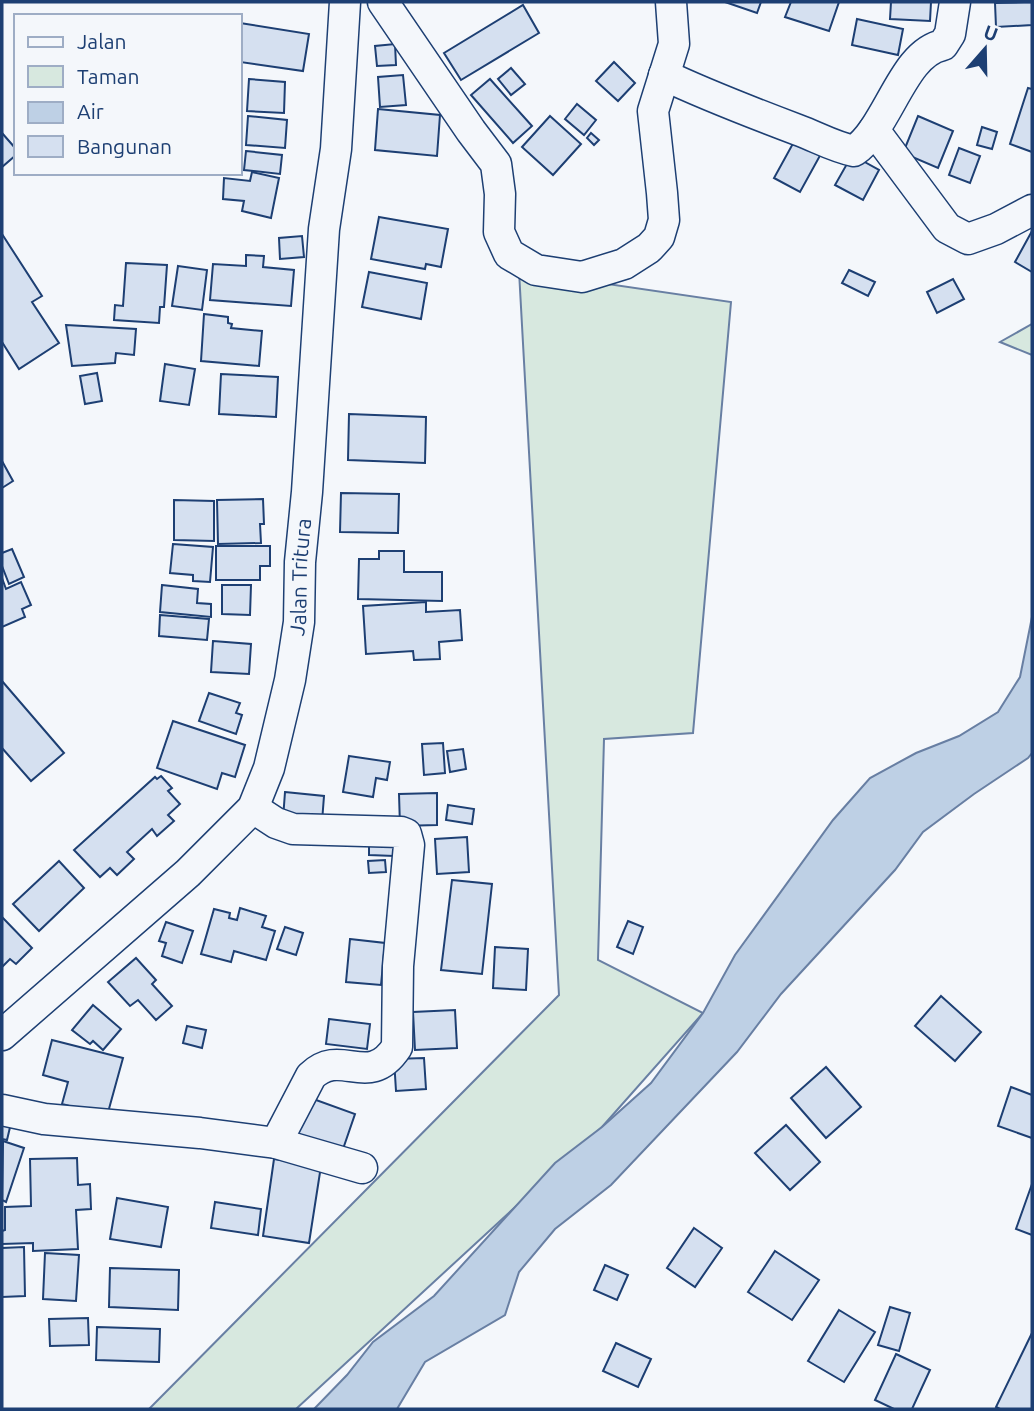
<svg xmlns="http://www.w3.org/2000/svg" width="1034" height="1411" font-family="Ubuntu,sans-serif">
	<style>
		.green { fill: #d7e8df; stroke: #687fa3; stroke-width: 2 }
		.water { fill: #bed0e5; stroke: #687fa3; stroke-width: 2 }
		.building { fill: #d5e0f0; stroke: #1d3f73; stroke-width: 2 }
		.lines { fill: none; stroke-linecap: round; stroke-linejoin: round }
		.minor-casing { stroke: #1d3f73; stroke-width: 33 }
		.minor { stroke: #f4f7fb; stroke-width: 30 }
		.labels { text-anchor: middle; stroke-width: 5; stroke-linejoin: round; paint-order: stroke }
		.street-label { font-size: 21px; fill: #1d3f73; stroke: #f4f7fb }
	</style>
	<rect width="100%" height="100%" fill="#f4f7fb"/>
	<g class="green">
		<path d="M519 271 731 302 693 733 604 739 598 960 703 1013 602 1127 296 1409H149L559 995Z"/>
		<path d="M1032 324V355L1000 342Z"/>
	</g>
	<path class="water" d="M1032 617V753L1028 758 974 794 923 832 895 870 781 994 737 1052 611 1185 555 1229 519 1272 505 1315 425 1362 397 1409H314L347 1375 373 1342 434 1296 555 1163 602 1127 651 1083 703 1013 735 955 833 820 870 778 916 753 959 736 998 712 1020 677Z"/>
	<g class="building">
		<path d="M725 2H761L757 13Z"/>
		<path d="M791 2H839L829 31 785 17Z"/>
		<path d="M891 2H931L930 21 890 19Z"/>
		<path d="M1032 2V25L996 27 995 3Z"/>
		<path d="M523 5 539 33 461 80 444 53Z"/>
		<path d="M857 19 903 29 898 55 852 45Z"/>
		<path d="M240 23 309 34 303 71 240 62Z"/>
		<path d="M395 44 396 65 377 66 375 46Z"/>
		<path d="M614 62 635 83 618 101 596 81Z"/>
		<path d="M511 68 525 84 511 95 498 79Z"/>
		<path d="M403 75 406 105 380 107 378 77Z"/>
		<path d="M249 79 285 82 284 113 247 111Z"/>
		<path d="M490 79 532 126 513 143 471 95Z"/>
		<path d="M1028 88 1032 89V152L1010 144Z"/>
		<path d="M577 104 596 120 584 135 565 119Z"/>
		<path d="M378 109 440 115 437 156 375 150Z"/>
		<path d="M248 116 287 120 285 148 246 145Z"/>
		<path d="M550 116 581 144 553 175 522 147Z"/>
		<path d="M918 116 953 131 938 168 903 153Z"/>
		<path d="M982 127 997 132 992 149 977 145Z"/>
		<path d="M2 133 16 149V155L2 167Z"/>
		<path d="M591 133 599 140 594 145 587 138Z"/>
		<path d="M796 138 822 152 800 192 774 178Z"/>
		<path d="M959 148 980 156 970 183 949 175Z"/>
		<path d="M246 151 282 155 280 174 244 170Z"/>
		<path d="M852 155 879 170 863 200 835 185Z"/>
		<path d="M252 172 279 178 271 218 242 211 244 201 223 199 224 178 250 181Z"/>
		<path d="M379 217 448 229 441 267 426 264 425 269 371 259Z"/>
		<path d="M1032 231V272L1015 262Z"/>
		<path d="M2 234 42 296 32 302 59 343 19 369 2 342Z"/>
		<path d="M302 236 304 257 280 259 279 238Z"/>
		<path d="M246 255 264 256 263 267 294 270 291 306 210 300 213 264 246 266Z"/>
		<path d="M126 263 167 265 164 307H160L159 323 114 320 115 305 123 306Z"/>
		<path d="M178 266 207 270 202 310 172 306Z"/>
		<path d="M849 270 875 282 868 296 842 283Z"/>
		<path d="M369 272 427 283 421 319 362 307Z"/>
		<path d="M953 279 964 299 937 313 927 292Z"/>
		<path d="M204 314 228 317V323L232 324 231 328 262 331 259 366 201 361Z"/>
		<path d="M66 325 136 329 134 355 116 353 115 363 72 366Z"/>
		<path d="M165 364 195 369 189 405 160 401Z"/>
		<path d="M97 373 102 401 85 404 80 376Z"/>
		<path d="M221 374 278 377 276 417 219 414Z"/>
		<path d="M349 414 426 417 425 463 348 460Z"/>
		<path d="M2 461 13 481 2 488Z"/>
		<path d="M341 493 399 494 398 533 340 532Z"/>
		<path d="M263 499 264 524H260L261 543 218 544 217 500Z"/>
		<path d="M174 500 214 501V541L174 540Z"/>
		<path d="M173 544 213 547 210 582 193 581V575L170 573Z"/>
		<path d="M216 546H270V566H260V580H216Z"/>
		<path d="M12 549 24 577 9 584 2 566V553Z"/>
		<path d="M379 551H404V572H442V601L358 599 359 559H379Z"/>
		<path d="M2 578 6 589 21 582 31 605 22 609 25 617 2 627Z"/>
		<path d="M162 585 198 589 197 603 211 604V617L160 612Z"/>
		<path d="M222 585H251L250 615 222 614Z"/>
		<path d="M426 602V612L460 610 462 640 439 642 440 659 414 660 413 651 366 654 363 606Z"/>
		<path d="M160 615 209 619 207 640 159 636Z"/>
		<path d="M213 641 251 644 249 674 211 672Z"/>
		<path d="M2 681 64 753 31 781 2 748Z"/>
		<path d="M209 693 240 703 236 713 242 715 236 734 199 721Z"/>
		<path d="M173 721 245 745 235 777 222 773 217 789 157 768Z"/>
		<path d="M443 743 445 773 424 775 422 744Z"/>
		<path d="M463 749 466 769 450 772 447 751Z"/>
		<path d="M349 756 390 762 387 780 376 778 373 797 343 792Z"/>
		<path d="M161 776 172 788 168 791 180 804 168 815 174 821 157 836 152 829 127 852 134 859 117 875 110 868 100 877 74 850 155 777 157 779Z"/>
		<path d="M285 792 324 796 322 822 283 819Z"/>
		<path d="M437 793V825L400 826 399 794Z"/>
		<path d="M448 805 474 809 472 824 446 820Z"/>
		<path d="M467 837 469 872 437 874 435 839Z"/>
		<path d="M369 839H394V856L369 855Z"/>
		<path d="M385 860 386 872 369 873 368 861Z"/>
		<path d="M59 861 84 888 39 931 13 904Z"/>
		<path d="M452 880 492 884 482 974 441 970Z"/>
		<path d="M240 908 266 916 262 927 275 931 266 960 234 951 231 962 201 954 214 909 230 913 229 918 237 920Z"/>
		<path d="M2 917 32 948 16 964 10 959 2 967Z"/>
		<path d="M628 921 643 927 633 954 617 947Z"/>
		<path d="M166 922 193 931 182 963 162 956 166 943 159 941Z"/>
		<path d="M285 927 303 933 296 955 277 949Z"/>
		<path d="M350 939 385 943 381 985 346 982Z"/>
		<path d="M495 947 528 949 526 990 493 988Z"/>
		<path d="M136 958 156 980 152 984 172 1006 156 1020 138 1000 130 1006 108 982Z"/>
		<path d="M941 996 981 1032 955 1061 915 1026Z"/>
		<path d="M93 1005 121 1029 103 1050 93 1041 90 1044 72 1030Z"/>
		<path d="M455 1010 457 1048 415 1050 413 1012Z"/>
		<path d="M329 1019 370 1024 367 1049 326 1044Z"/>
		<path d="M187 1026 206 1030 202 1048 183 1043Z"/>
		<path d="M52 1040 123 1058 107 1116 62 1104 68 1082 43 1075Z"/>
		<path d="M424 1058 426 1089 396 1091 394 1059Z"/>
		<path d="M826 1067 861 1107 826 1138 791 1098Z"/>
		<path d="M1011 1087 1032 1095V1138L998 1126Z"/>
		<path d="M305 1096 355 1114 343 1149 292 1132Z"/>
		<path d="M2 1121 11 1123 7 1140 2 1139Z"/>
		<path d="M786 1125 820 1162 790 1190 755 1153Z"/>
		<path d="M3 1141 24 1148 6 1202 2 1200Z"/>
		<path d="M77 1158 78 1185 90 1184 91 1209 76 1210 78 1249 33 1251V1243L2 1244V1231L5 1230V1207L31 1206 30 1159Z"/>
		<path d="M274 1159 321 1166 309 1243 263 1236Z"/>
		<path d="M1032 1184V1235L1016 1229Z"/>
		<path d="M117 1198 168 1207 161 1247 110 1239Z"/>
		<path d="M215 1202 261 1209 258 1235 211 1228Z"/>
		<path d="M694 1228 722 1248 695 1287 667 1268Z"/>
		<path d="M24 1247 25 1296 2 1297V1248Z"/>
		<path d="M775 1251 819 1280 792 1320 748 1292Z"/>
		<path d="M45 1253 79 1255 76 1301 43 1299Z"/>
		<path d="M605 1265 628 1275 617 1300 594 1290Z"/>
		<path d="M110 1268 179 1270 178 1310 109 1307Z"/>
		<path d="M890 1307 910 1313 899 1351 878 1345Z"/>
		<path d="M839 1310 875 1332 844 1382 808 1361Z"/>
		<path d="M88 1318 89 1345 50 1346 49 1319Z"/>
		<path d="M97 1327 160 1329 159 1362 96 1360Z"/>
		<path d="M1032 1333V1409H1000L996 1407Z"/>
		<path d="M616 1343 651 1359 638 1387 603 1371Z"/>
		<path d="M896 1354 930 1370 912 1409H894L875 1400Z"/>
	</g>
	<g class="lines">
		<g class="minor-casing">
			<g id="minor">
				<path d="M383 2 471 131 496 164 500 194 499 232 509 254 536 270 582 277 624 264 649 248 659 237 664 220 662 193 653 111 674 44 671 2"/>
				<path d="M664 75C708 96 753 113 798 130 817 137 834 147 854 151 889 127 902 53 943 45L950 34 955 2"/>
				<path d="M874 130 947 228 968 239 996 229 1032 210"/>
				<path d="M253 808 276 823 293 829 401 832 406 834 409 845 398 966 397 1047C368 1091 342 1046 311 1076L276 1143"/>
				<path id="s1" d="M2 1035 188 873 253 808 269 768 290 680 299 622 300 562 307 492 324 229 336 149 345 2"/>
				<path d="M2 1110 44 1119 200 1133 276 1143 362 1168"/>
			</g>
		</g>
		<use href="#minor" class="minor"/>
	</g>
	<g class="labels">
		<g class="street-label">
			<text dy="7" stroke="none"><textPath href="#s1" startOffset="576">Jalan Tritura</textPath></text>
		</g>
	</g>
	<rect width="1034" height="1411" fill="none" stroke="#1d3f73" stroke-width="7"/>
	<rect x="14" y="14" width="228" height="161" fill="#f4f7fb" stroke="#9eadc5" stroke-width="2"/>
	<rect x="28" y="37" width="35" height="10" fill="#f4f7fb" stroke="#9eadc5" stroke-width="2"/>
	<text x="77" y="49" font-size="21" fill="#1d3f73">Jalan</text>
	<rect x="28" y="66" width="35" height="21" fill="#d7e8df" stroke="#9eadc5" stroke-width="2"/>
	<text x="77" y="84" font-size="21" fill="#1d3f73">Taman</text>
	<rect x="28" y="102" width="35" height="21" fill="#bed0e5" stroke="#9eadc5" stroke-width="2"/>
	<text x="77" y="119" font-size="21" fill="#1d3f73">Air</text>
	<rect x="28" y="136" width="35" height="21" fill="#d5e0f0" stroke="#9eadc5" stroke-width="2"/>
	<text x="77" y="154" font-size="21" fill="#1d3f73">Bangunan</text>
	<g transform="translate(985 49) rotate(20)" stroke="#f4f7fb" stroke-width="5" paint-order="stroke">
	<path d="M0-5L12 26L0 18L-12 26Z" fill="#1d3f73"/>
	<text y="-10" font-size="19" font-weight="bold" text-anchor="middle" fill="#1d3f73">U</text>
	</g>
</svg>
